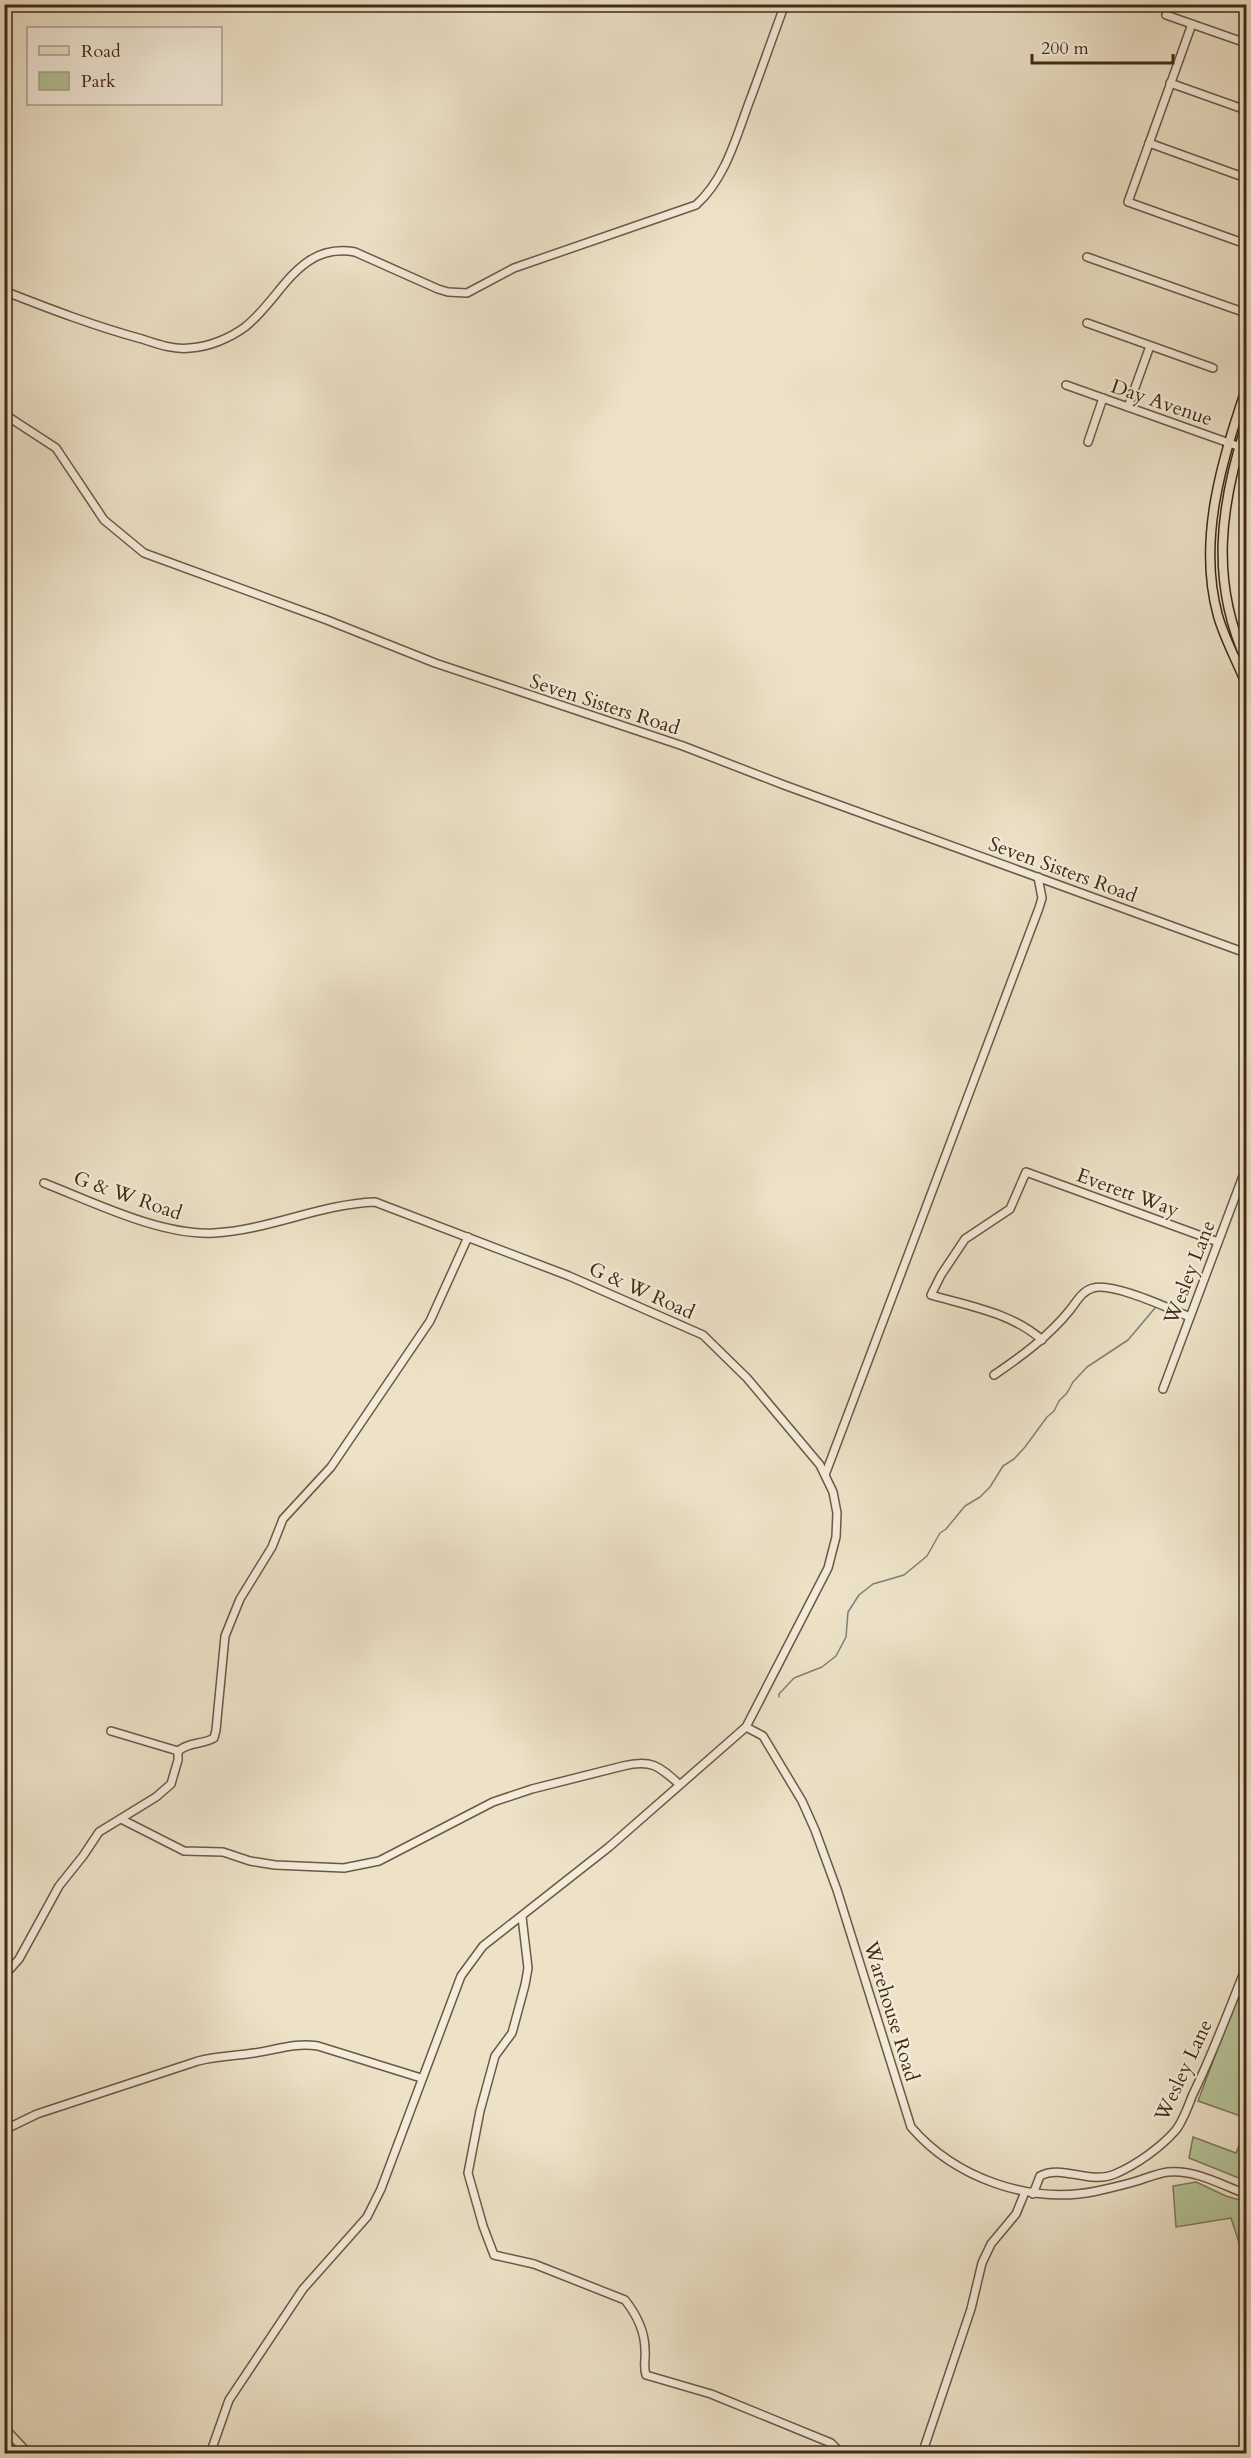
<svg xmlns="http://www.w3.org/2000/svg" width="1251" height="2458" font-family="Cardo,serif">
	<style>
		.green { fill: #b5c499; stroke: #7c7757; stroke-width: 1.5 }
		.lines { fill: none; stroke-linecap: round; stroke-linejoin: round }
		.stream { stroke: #7a807c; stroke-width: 1.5 }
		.minor-casing { stroke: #6d5842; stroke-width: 10 }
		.major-casing { stroke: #422a15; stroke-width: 11 }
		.minor { stroke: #f3ecdb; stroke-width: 7 }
		.major { stroke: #ede2c8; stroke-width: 8 }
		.labels { text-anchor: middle; stroke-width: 4.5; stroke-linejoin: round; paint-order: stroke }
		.street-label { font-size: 20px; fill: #422a15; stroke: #f3ecdb }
	</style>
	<rect width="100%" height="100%" fill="#ede2c8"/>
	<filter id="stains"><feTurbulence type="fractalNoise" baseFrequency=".00333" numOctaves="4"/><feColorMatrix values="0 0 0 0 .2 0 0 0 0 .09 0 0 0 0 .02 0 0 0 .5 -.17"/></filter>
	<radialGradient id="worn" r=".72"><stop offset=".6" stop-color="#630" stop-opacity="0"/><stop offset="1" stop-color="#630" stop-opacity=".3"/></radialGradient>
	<g class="green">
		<path d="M1246 1974V2118L1198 2101Z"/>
		<path d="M1246 2129V2181L1189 2158 1193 2137 1236 2153Z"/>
		<path d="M1196 2182 1226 2196 1246 2202V2264L1231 2218 1176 2227 1173 2186Z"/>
	</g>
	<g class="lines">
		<path class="stream" d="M779 1697V1694L794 1678 822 1667 836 1656 846 1637 848 1612 859 1595 873 1584 904 1575 927 1556 940 1533 946 1529 965 1506 980 1497 990 1487 1003 1466 1014 1459 1025 1447 1047 1417 1054 1411 1059 1401 1067 1393 1073 1382 1087 1367 1128 1340 1155 1308"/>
		<g class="minor-casing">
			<g id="minor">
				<path d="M1166 15 1246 43"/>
				<path d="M1192 24 1128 202 1246 244"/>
				<path d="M1170 83 1246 110"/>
				<path d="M1149 143 1246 178"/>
				<path d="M1087 257 1246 313"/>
				<path d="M4 291C50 309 94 326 142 339 157 344 174 350 190 348 209 347 230 338 245 327 282 298 298 242 355 252L438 289 448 292 467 293 514 268 696 205C726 178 736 137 750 100 762 68 773 36 785 4"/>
				<path d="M1087 323 1213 368"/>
				<path d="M1066 385 1246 449"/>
				<path d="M1128 407 1150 346"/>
				<path d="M4 412 10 418 56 448 104 520 144 553 327 620 435 663 683 746 784 785 1246 953"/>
				<path d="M1088 442 1103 398"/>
				<path d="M44 1183C93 1202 161 1236 214 1233 269 1230 320 1204 375 1202L569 1276 703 1335 747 1378 820 1465 833 1492 837 1513 836 1537 828 1568 746 1727 609 1847 483 1946 461 1976 381 2189 367 2217 303 2289 229 2400 210 2454"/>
				<path d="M1042 1340C1012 1313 969 1306 931 1295L941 1275 965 1239 1010 1209 1026 1172 1218 1242"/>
				<path d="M994 1375C1022 1356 1049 1336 1070 1310 1077 1301 1082 1291 1093 1288 1113 1282 1170 1309 1190 1317"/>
				<path d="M1163 1389 1246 1168"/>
				<path d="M825 1475 1039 908 1042 898 1038 877"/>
				<path d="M746 1727 763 1736 802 1801 815 1830 837 1890 911 2127C955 2178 1030 2205 1097 2191 1110 2188 1124 2185 1137 2181 1147 2178 1158 2173 1168 2172 1194 2169 1222 2185 1246 2194"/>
				<path d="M111 1731 178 1751"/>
				<path d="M121 1819 184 1851 223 1852 250 1861 275 1865 344 1868 379 1861 493 1802 532 1789 623 1766C651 1759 659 1766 679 1784"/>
				<path d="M522 1917 528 1968 525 1985 512 2033 495 2056 480 2111 468 2173 483 2226 494 2255 534 2264 625 2300C636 2314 645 2332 645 2350 646 2359 643 2366 646 2375L711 2394 831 2443 842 2454"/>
				<path d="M4 1976 19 1959 59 1886 83 1856 99 1832 156 1797 171 1784 178 1760V1751C191 1741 202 1745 214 1738L216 1730 225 1636 240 1599 272 1547 283 1519 331 1467 430 1321 468 1237"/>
				<path d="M4 2130 37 2114 198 2061C217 2056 235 2056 254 2053 276 2050 296 2042 318 2046L421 2078"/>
				<path d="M1033 2194 1040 2176C1062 2164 1089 2185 1115 2174 1136 2165 1160 2148 1175 2131 1183 2122 1188 2106 1193 2094 1213 2053 1229 2010 1246 1967"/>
				<path d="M4 2424 10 2434 29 2454"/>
				<path d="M922 2454 971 2309 982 2263 991 2244 1016 2214 1025 2192"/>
			</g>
		</g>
		<g class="major-casing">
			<g id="major">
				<path d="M1246 389C1222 461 1197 540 1218 616 1225 640 1237 661 1246 684"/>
				<path d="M1246 425C1220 506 1210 581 1246 660"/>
			</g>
		</g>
		<use href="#minor" class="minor"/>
		<use href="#major" class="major"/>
	</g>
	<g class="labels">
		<g class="street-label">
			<text transform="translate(1162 402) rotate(19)" y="7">Day Avenue</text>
			<text transform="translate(605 704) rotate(18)" y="7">Seven Sisters Road</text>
			<text transform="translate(1063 869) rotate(20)" y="7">Seven Sisters Road</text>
			<text transform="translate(1128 1192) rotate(20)" y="7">Everett Way</text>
			<text transform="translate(128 1195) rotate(19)" y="7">G &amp; W Road</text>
			<text transform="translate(1189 1272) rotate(-69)" y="7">Wesley Lane</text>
			<text transform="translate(642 1290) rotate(24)" y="7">G &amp; W Road</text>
			<text transform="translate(892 2011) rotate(73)" y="7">Warehouse Road</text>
			<text transform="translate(1183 2070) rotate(-65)" y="7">Wesley Lane</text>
		</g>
	</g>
	<rect width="1251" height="2458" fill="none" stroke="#ede2c8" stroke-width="24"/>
	<rect x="6" y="6" width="1239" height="2446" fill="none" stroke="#422a15" stroke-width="3"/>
	<rect x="12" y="12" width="1227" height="2434" fill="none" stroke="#422a15" stroke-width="1.5"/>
	<rect x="27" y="27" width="195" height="78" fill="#f3ecdb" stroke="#ac9e8c" stroke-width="1.5"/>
	<rect x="39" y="46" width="30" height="9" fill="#ede2c8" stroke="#ac9e8c" stroke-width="1.5"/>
	<text x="81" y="57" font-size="18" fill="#422a15">Road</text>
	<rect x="39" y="72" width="30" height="18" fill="#b5c499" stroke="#ac9e8c" stroke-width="1.5"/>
	<text x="81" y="87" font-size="18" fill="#422a15">Park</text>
	<path d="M1032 54v9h141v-9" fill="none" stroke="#422a15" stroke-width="3"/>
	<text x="1041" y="54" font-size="18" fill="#422a15" stroke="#f3ecdb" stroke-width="4.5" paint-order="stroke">200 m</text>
	<rect width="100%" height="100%" filter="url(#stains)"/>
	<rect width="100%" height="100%" fill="url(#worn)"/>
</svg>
